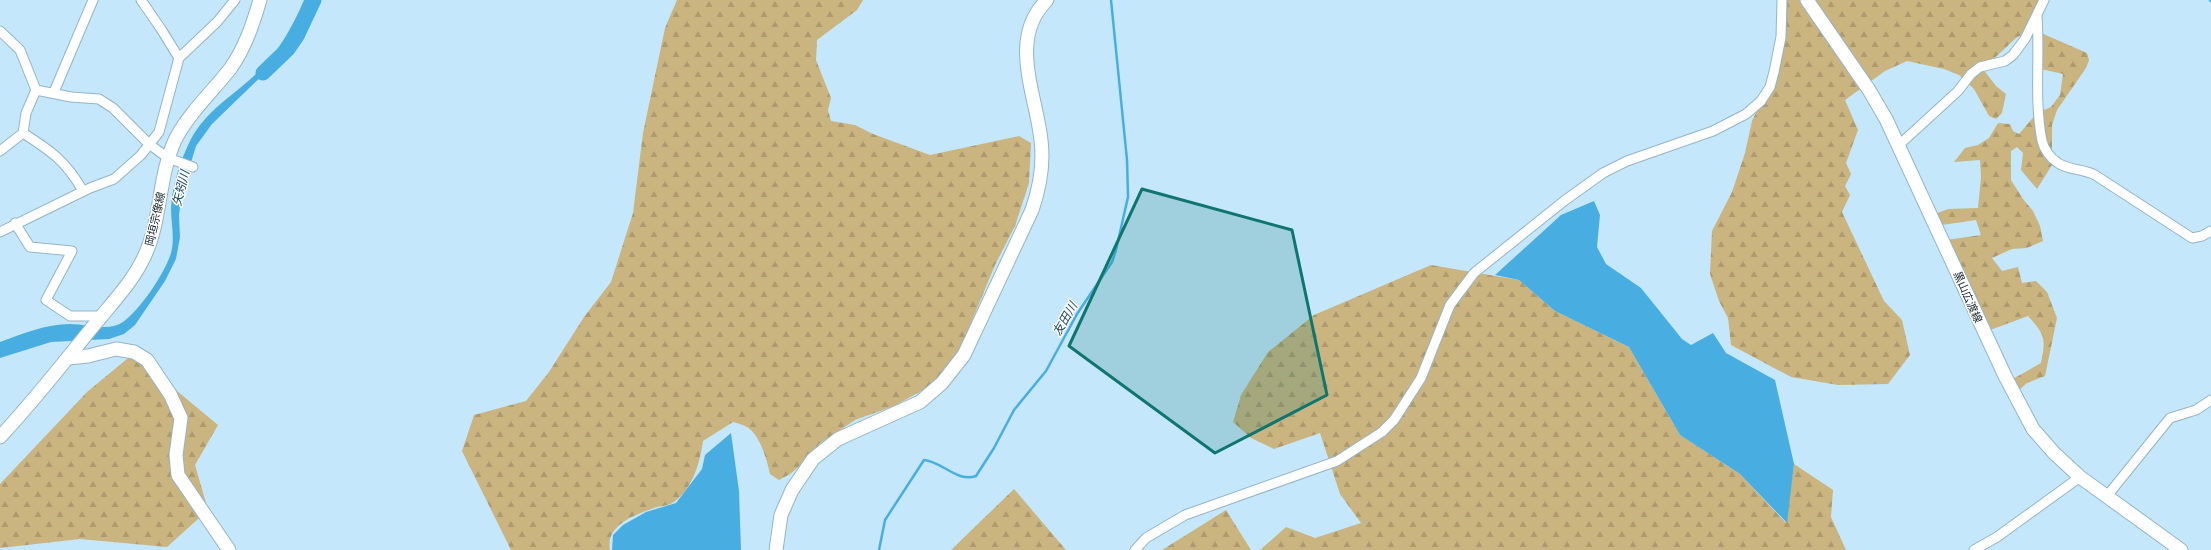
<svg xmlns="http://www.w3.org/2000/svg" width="2211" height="550" font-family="Overpass,'Noto Sans JP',sans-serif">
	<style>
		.forest { fill: url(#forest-firs) }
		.water { fill: #48aee1 }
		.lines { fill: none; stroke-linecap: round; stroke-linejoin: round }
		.stream { stroke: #48aee1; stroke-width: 2.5 }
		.river { stroke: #48aee1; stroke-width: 15 }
		.street-casing { stroke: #94b5c8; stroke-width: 11 }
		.secondary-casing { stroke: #94b5c8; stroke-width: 15 }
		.street { stroke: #fff; stroke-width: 9 }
		.secondary { stroke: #fff; stroke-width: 13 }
		.marked { fill: #0f766e; fill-opacity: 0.2; stroke: #0f766e; stroke-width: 3; stroke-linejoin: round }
		.labels { text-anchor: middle; stroke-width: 3; stroke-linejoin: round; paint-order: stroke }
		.street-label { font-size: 11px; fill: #152229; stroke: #fff }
		.water-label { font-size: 12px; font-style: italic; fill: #1c475c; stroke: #fff }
	</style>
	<defs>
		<pattern id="forest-firs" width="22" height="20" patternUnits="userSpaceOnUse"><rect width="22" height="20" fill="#cab480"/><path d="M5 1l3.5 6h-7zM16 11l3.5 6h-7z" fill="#ad9a6f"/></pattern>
	</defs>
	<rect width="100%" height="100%" fill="#c5e7fb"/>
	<g class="forest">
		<path d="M677 0H863L857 10 817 40 816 60 831 98 828 110 831 121 855 125 873 134 930 155 1019 136 1031 143 1029 183 1015 226 995 265 961 347 934 384 894 406 855 420 819 444 804 462 790 474 779 480 770 474C767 460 760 433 745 426 741 424 737 423 733 422L703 441C700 462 693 488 675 501 671 505 663 506 657 507 637 514 605 524 610 550H511L462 451 474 415 526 401 549 372 584 317 611 282 633 213 643 133 665 28Z"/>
		<path d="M1786 0H2042L2036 30 2017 37 1983 69 1996 86 2006 94 2002 113 1996 119 1989 116 1974 89 1959 75 1944 69 1907 61 1885 71 1845 100 1858 130 1846 163 1851 174 1845 186 1850 195 1842 212 1884 301 1902 320 1910 355 1888 384 1838 385 1791 377 1731 345 1728 318 1719 301 1710 274 1712 231 1732 192 1745 153 1752 121 1781 61Z"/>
		<path d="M2041 33 2087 53 2089 60 2086 68 2057 110 2052 125V165L2037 189 2021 170 2023 153 2017 147 2011 151V180L2023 199 2033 211 2040 226 2043 241 2027 248 2012 249 1992 258 2002 271 2018 267 2022 283 2036 281 2047 292 2057 318 2045 376 2027 383 2018 391 2011 380 2041 363C2046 338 2045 335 2028 316L1993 329H1986L1946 240 1981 235 1976 220 1942 225 1935 214 1948 209 1978 208 1981 177 1980 160 1954 162 1965 148 1978 145 1989 138 1998 123 2010 124 2013 131 2019 134 2037 113 2051 107 2060 95 2063 74 2041 69Z"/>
		<path d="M1431 265 1519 280 1555 311 1629 347 1680 435 1740 474 1786 523 1794 464 1833 490 1831 517 1846 550H1260L1286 527 1315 538 1361 523 1340 494 1320 433 1274 449 1251 438 1233 422 1241 395 1268 352 1314 315Z"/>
		<path d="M139 349 177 391 218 425 195 465 208 510 167 547 80 539 0 548V484L87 392Z"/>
		<path d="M1014 489 1066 550H951Z"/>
		<path d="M1226 510 1251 550H1162Z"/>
	</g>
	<g class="water">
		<path d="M304 0H312L292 40 270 68 212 124 196 146 182 192 179 215 180 237 176 259 165 281 135 325 124 334 109 339 51 342 0 358V342C22 334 46 324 70 324 87 324 108 332 123 322 140 310 165 273 171 253 175 238 171 223 171 208 172 185 181 159 191 139 207 109 236 94 259 71 279 51 293 26 304 0Z"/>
		<path d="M1594 201 1600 215 1597 247 1606 264 1641 288 1682 339 1691 345 1713 333 1726 353 1775 380 1794 464 1787 523 1740 474 1680 435 1629 347 1555 311 1519 280 1495 275 1561 215Z"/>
		<path d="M731 433 739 491 741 550H612L613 535 623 525 646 512 676 503 702 469 705 455Z"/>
	</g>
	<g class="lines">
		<g class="stream">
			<path d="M2210 0 2211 1"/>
			<path d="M879 550 885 520 924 460C941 461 958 483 976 476L994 448 1014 410 1046 371 1077 314 1112 262 1116 250 1128 197 1127 160 1111 0"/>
		</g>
		<path class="river" d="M263 73 288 49 297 36 314 0"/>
		<g class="street-casing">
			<g id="street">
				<path d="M2037 16C2040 57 2034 100 2042 141 2044 149 2050 158 2058 163 2068 170 2084 169 2095 175L2192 238 2202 236 2211 231"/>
				<path d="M0 31 20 50 36 90"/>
				<path d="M179 58 217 22 235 0"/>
				<path d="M36 90 71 97 99 99 113 108 149 144 168 158 193 167"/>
				<path d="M54 92 93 0"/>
				<path d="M23 133C51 151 66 161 83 191"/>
				<path d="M1899 145 1958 91 1971 74 1980 67 2005 61 2013 55 2025 39 2044 0"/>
				<path d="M0 151 23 133 26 113 36 90"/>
				<path d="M15 223 30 247 72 251 46 300 70 316H101"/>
				<path d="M0 232 90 188 114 179 141 155 159 132 179 58 161 29 141 0"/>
				<path d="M2107 496 2170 418 2196 410 2211 400"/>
				<path d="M1135 550 1146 538 1185 515 1337 461 1382 432 1394 420 1421 378 1450 305 1474 273 1564 201 1603 173 1627 161 1713 131 1746 114 1761 101 1770 87 1774 72 1781 37 1782 0"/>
				<path d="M1974 550 1997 537 2080 477"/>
			</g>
		</g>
		<g class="secondary-casing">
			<g id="secondary">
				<path d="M1807 0 1869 90 1886 119 2005 376 2033 429 2054 453 2080 477 2181 550"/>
				<path d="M68 358 88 356 116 349 134 352 147 360 170 394 181 418 176 455 178 475 229 550"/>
				<path d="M0 437C34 401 64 362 95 324 113 302 134 280 145 255 162 218 158 175 176 138 190 112 212 92 230 69 245 48 253 24 260 0"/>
				<path d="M776 550 781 515 792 490 813 459 838 439 920 402 942 383 964 355 1032 210C1040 187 1044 164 1041 140 1036 94 1008 38 1047 0"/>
			</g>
		</g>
		<use href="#street" class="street"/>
		<use href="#secondary" class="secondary"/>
	</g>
	<path class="marked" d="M1142 189 1292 230 1327 395 1215 453 1069 346Z"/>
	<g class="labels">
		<g class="street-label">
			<text transform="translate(155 219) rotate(-77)" y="4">岡垣宗像線</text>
			<text transform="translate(1968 297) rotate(66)" y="4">黒山広渡線</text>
		</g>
		<g class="water-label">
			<text transform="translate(181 188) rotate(-76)" y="4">矢矧川</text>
			<text transform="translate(1065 319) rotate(-60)" y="4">友田川</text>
		</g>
	</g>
</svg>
